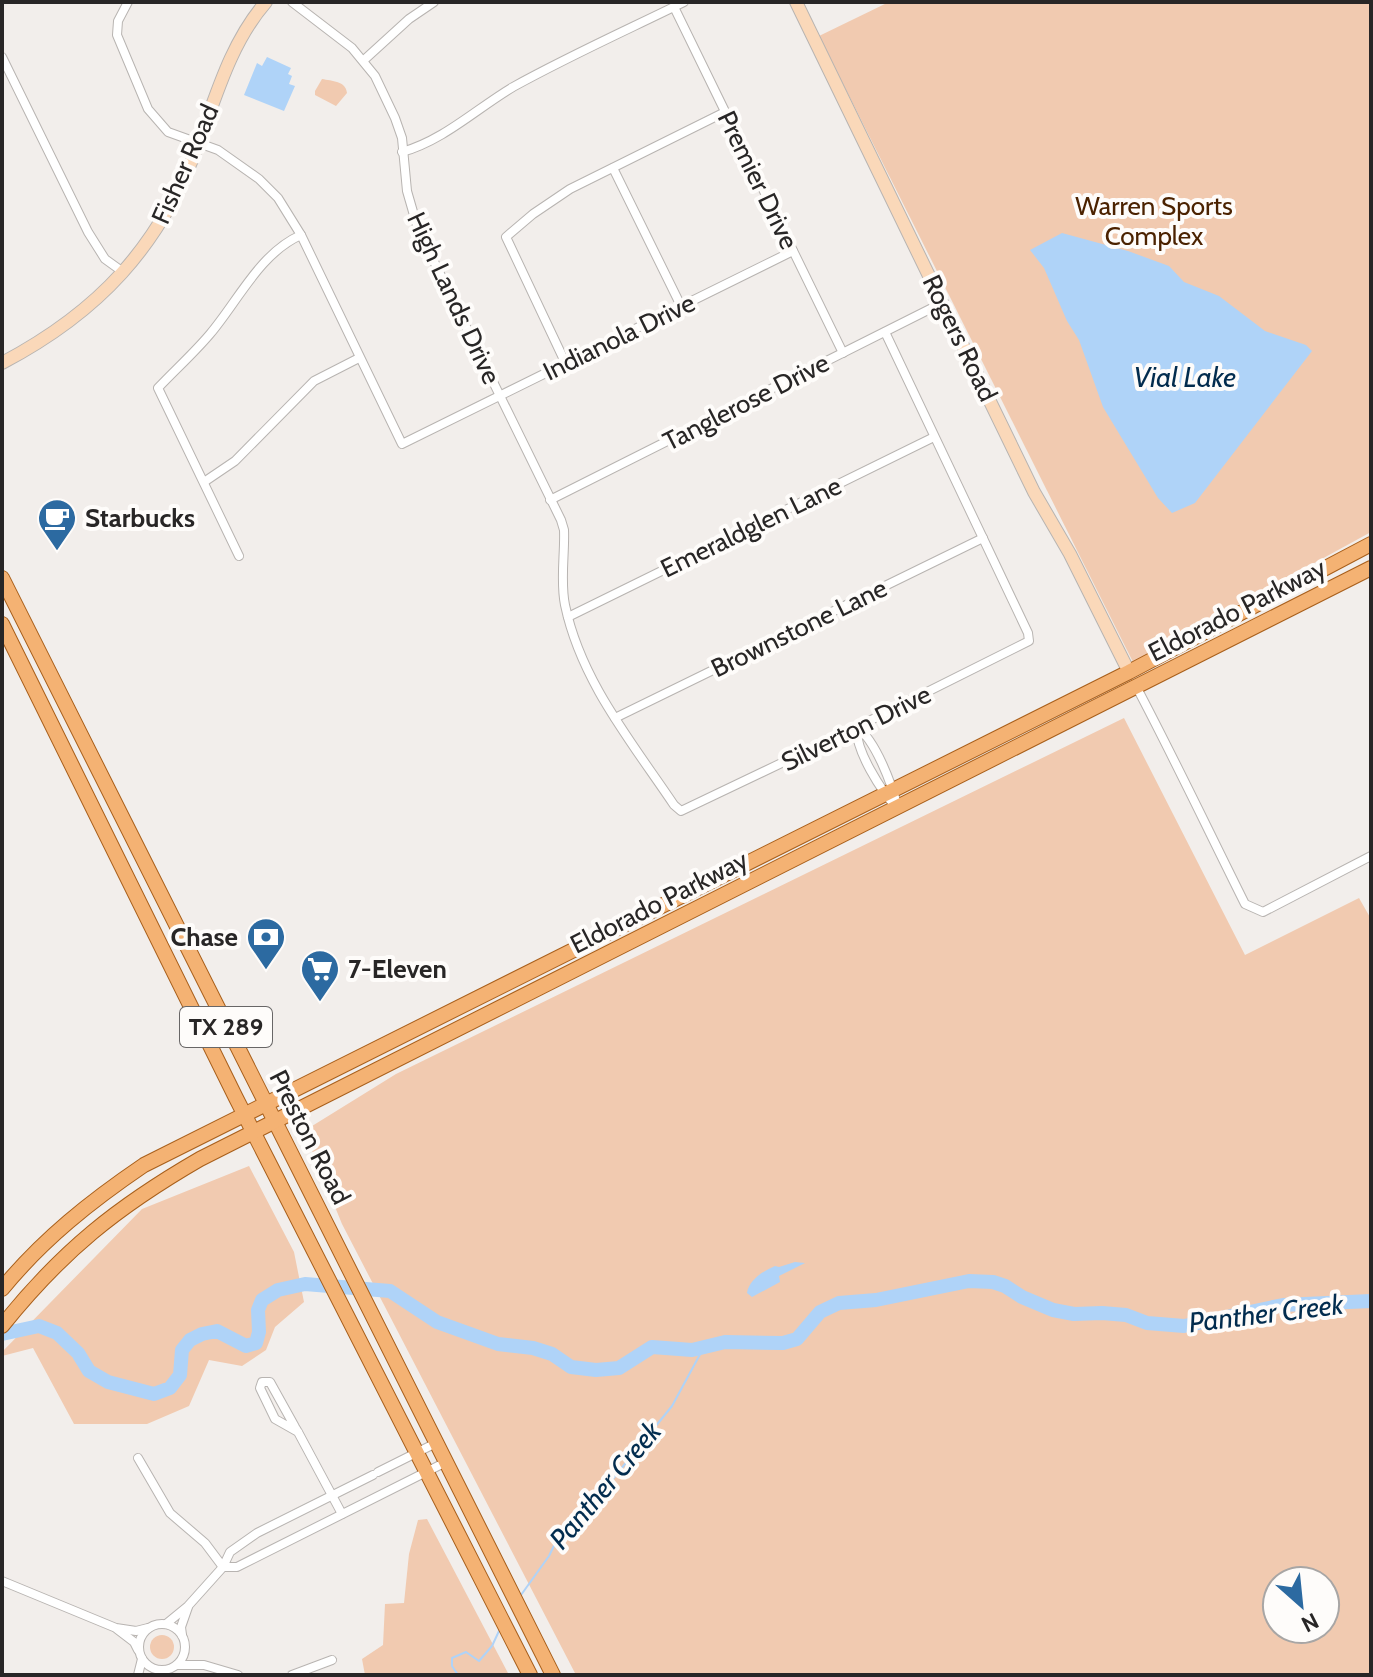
<svg xmlns="http://www.w3.org/2000/svg" width="1373" height="1677" font-family="Cabin,sans-serif">
	<style>
		.green { fill: #f1cab0; fill-rule: evenodd }
		.water { fill: #afd3f8 }
		.lines { fill: none; stroke-linecap: round; stroke-linejoin: round }
		.stream { stroke: #afd3f8; stroke-width: 2 }
		.river { stroke: #afd3f8; stroke-width: 14 }
		.street-casing { stroke: #b8b4b1; stroke-width: 10 }
		.secondary-casing { stroke: #b8b4b1; stroke-width: 14 }
		.primary-casing { stroke: #a85f1b; stroke-width: 16 }
		.street { stroke: #fff; stroke-width: 8 }
		.secondary { stroke: #fad8b9; stroke-width: 12 }
		.primary { stroke: #f4b273; stroke-width: 14 }
		.labels { text-anchor: middle; stroke-width: 8; stroke-linejoin: round; paint-order: stroke }
		.shield { fill: #fefcfa; stroke: #686666; stroke-width: 2 }
		.shield-label { font-size: 24px; font-weight: bold; fill: #282626 }
		.street-label { font-size: 26px; fill: #282626; stroke: #fefcfa }
		.park-label { font-size: 26px; fill: #4b2200; stroke: #fefcfa }
		.poi-label { font-size: 26px; font-weight: bold; fill: #282626; stroke: #fefcfa; text-anchor: start }
		.water-label { font-size: 28px; font-style: italic; fill: #022c4e; stroke: #fefcfa }
	</style>
	<rect width="100%" height="100%" fill="#f2eeeb"/>
	<g class="green">
		<path d="M889 2H1371V532L1133 662 819 36Z"/>
		<path d="M322 79C332 81 346 81 347 93L336 106 315 95V91Z"/>
		<path d="M1124 718 1245 955 1359 898 1371 919V1675H576L342 1224 304 1131 396 1074ZM1277 1581H1325V1629H1277Z"/>
		<path d="M249 1166 294 1252 304 1302 275 1327 266 1350 242 1366 209 1360 189 1406 147 1424H74L33 1348 2 1356V1352L142 1209Z"/>
		<path d="M427 1519 509 1675H365L362 1659 383 1645 385 1604 404 1603 409 1554 418 1520Z"/>
		<circle cx="162" cy="1647" r="12"/>
	</g>
	<g class="water">
		<path d="M267 57 291 68 288 74 292 76 289 84 295 86 284 111 244 95 257 63 262 66Z"/>
		<path d="M1062 233 1128 251 1169 266 1184 282 1219 296 1265 331 1306 345 1312 351 1195 503 1172 513 1158 498 1103 407 1079 340 1067 321 1044 268 1030 250Z"/>
		<path d="M795 1262 805 1263 779 1276 780 1282 752 1297 747 1293C749 1280 763 1271 775 1266L779 1267Z"/>
	</g>
	<g class="lines">
		<g class="stream">
			<path d="M521 1595 549 1556 562 1529 580 1516 599 1496 672 1406 704 1347"/>
			<path d="M458 1675 452 1666V1658L466 1652 479 1661 492 1646 499 1631"/>
		</g>
		<path class="river" d="M2 1334 39 1326 57 1333 78 1353 89 1371 108 1382 154 1394 170 1388 180 1375 182 1350 190 1340 202 1334 217 1331 246 1346 256 1343 259 1332 258 1310 262 1300 278 1290 305 1284 390 1291 437 1322 498 1344 533 1348 552 1354 571 1367 596 1370 619 1368 652 1347 692 1350 725 1342 783 1343 797 1339 820 1312 839 1303 876 1300 969 1281 993 1282 1005 1286 1022 1297 1053 1310 1074 1314 1102 1313 1126 1315 1147 1323 1184 1326 1283 1305 1371 1301"/>
		<g class="street-casing">
			<g id="street">
				<path d="M128 2 118 21 117 35 148 109 168 132 218 150 259 179 278 198 301 235 402 444 793 251"/>
				<path d="M292 2 352 48 375 76 395 118 402 138 407 191 418 229 561 520 564 530C565 554 560 581 565 605 581 681 631 741 674 805L681 811 857 727 1029 641 1028 633 885 332"/>
				<path d="M674 7 843 353"/>
				<path d="M2 57 88 232 105 259 123 272"/>
				<path d="M364 60 409 19 434 2"/>
				<path d="M402 152C444 140 476 109 513 87 569 56 627 30 684 2"/>
				<path d="M613 168 681 306"/>
				<path d="M565 362 506 237 533 214 570 189 725 112"/>
				<path d="M204 482 235 461 314 381 359 358"/>
				<path d="M550 500 942 303"/>
				<path d="M239 556 158 388C175 370 194 353 210 334 238 301 260 253 301 235"/>
				<path d="M568 617 934 437"/>
				<path d="M1137 688C1175 760 1209 832 1245 904L1263 912 1371 856"/>
				<path d="M615 718 983 538"/>
				<path d="M857 727C854 749 882 792 897 808"/>
				<path d="M857 727C876 741 892 785 898 808"/>
				<path d="M298 1432 275 1419 260 1388 262 1382H270L295 1427 298 1432 342 1514"/>
				<path d="M138 1458 170 1513 205 1543 223 1567"/>
				<path d="M378 1472 436 1443"/>
				<path d="M223 1567H237L446 1462"/>
				<path d="M2 1581 116 1628 136 1631 148 1628"/>
				<circle cx="162" cy="1647" r="23"/>
				<path d="M166 1624 188 1606 223 1567 230 1552 257 1533 373 1475"/>
				<path d="M117 1629 134 1642 138 1650"/>
				<path d="M182 1635 181 1627 188 1607"/>
				<path d="M178 1665H204L238 1675"/>
				<path d="M138 1675 142 1659"/>
				<path d="M292 1675 332 1660"/>
			</g>
		</g>
		<g class="secondary-casing">
			<g id="secondary">
				<path d="M796 2 1034 492 1070 554 1129 672"/>
				<path d="M2 363C99 312 159 247 198 145 216 96 231 42 266 2"/>
			</g>
		</g>
		<g class="primary-casing">
			<g id="primary">
				<path d="M2 578 553 1675"/>
				<path d="M2 624 236 1098 530 1675"/>
				<path d="M2 1289C43 1239 91 1201 144 1165L1129 672 1371 544"/>
				<path d="M2 1326C62 1251 117 1207 200 1159L1371 568"/>
			</g>
		</g>
		<use href="#street" class="street"/>
		<use href="#secondary" class="secondary"/>
		<use href="#primary" class="primary"/>
	</g>
	<defs>
		<g id="cafe-pin" transform="scale(2)"><path d="M0 17L-7.5 6A9.5 9.5 0 1 1 7.5 6Z" fill="#2c6aa1" stroke="#fefcfa"/><path d="M-5.5-4.5H6V0H3Q3 3.5 0 3.5H-2.5Q-5.5 3.5-5.5 0ZM3-3.2v2h1.7v-2ZM-6 4.5H4V6H-6Z" fill="#fff"/></g>
		<g id="bank-pin" transform="scale(2)"><path d="M0 17L-7.5 6A9.5 9.5 0 1 1 7.5 6Z" fill="#2c6aa1" stroke="#fefcfa"/><path d="M-6-4H6V4H-6ZM0-2.3a2.3 2.3 0 1 0 0 4.6a2.3 2.3 0 1 0 0-4.6Z" fill="#fff"/></g>
		<g id="supermarket-pin" transform="scale(2)"><path d="M0 17L-7.5 6A9.5 9.5 0 1 1 7.5 6Z" fill="#2c6aa1" stroke="#fefcfa"/><path d="M-6-5.5h2.5l.6 2H6L4.5 2H-2.5L-4.4-4H-6ZM-1.5 3.2a1.3 1.3 0 1 0 .1 0ZM3 3.2a1.3 1.3 0 1 0 .1 0Z" fill="#fff"/></g>
	</defs>
	<g fill-rule="evenodd">
		<use href="#cafe-pin" x="57" y="518"/>
		<use href="#bank-pin" x="266" y="937"/>
		<use href="#supermarket-pin" x="320" y="969"/>
	</g>
	<g class="labels">
		<rect class="shield" x="180" y="1007" width="92" height="40" rx="6"/>
		<g class="shield-label">
			<text x="226" y="1035">TX 289</text>
		</g>
		<g class="street-label">
			<text transform="translate(185 164) rotate(-66)" y="9">Fisher Road</text>
			<text transform="translate(758 180) rotate(64)" y="9">Premier Drive</text>
			<text transform="translate(454 298) rotate(65)" y="9">High Lands Drive</text>
			<text transform="translate(619 337) rotate(-26)" y="9">Indianola Drive</text>
			<text transform="translate(960 338) rotate(64)" y="9">Rogers Road</text>
			<text transform="translate(746 402) rotate(-27)" y="9">Tanglerose Drive</text>
			<text transform="translate(751 527) rotate(-26)" y="9">Emeraldglen Lane</text>
			<text transform="translate(1237 610) rotate(-27)" y="9">Eldorado Parkway</text>
			<text transform="translate(799 628) rotate(-26)" y="9">Brownstone Lane</text>
			<text transform="translate(856 728) rotate(-26)" y="9">Silverton Drive</text>
			<text transform="translate(659 902) rotate(-27)" y="9">Eldorado Parkway</text>
			<text transform="translate(310 1137) rotate(63)" y="9">Preston Road</text>
		</g>
		<g class="park-label">
			<text x="1154" y="215">Warren Sports<tspan x="1154" dy="30">Complex</tspan></text>
		</g>
		<g class="poi-label">
			<text x="85" y="527">Starbucks</text>
			<text x="238" y="946" text-anchor="end">Chase</text>
			<text x="348" y="978">7-Eleven</text>
		</g>
		<g class="water-label">
			<text x="1185" y="387">Vial Lake</text>
			<text transform="translate(1266 1313) rotate(-7)" y="10">Panther Creek</text>
			<text transform="translate(605 1485) rotate(-50)" y="10">Panther Creek</text>
		</g>
	</g>
	<rect width="1373" height="1677" fill="none" stroke="#282626" stroke-width="8"/>
	<g transform="translate(1301 1605) rotate(153)"><circle r="38" fill="#fefcfa" stroke="#a8a6a5" stroke-width="2"/>
	<path d="M0-6L14 30L0 20L-14 30Z" fill="#2c6aa1"/>
	<text y="-12" font-size="22" font-weight="bold" text-anchor="middle" fill="#282626">N</text>
	</g>
</svg>
